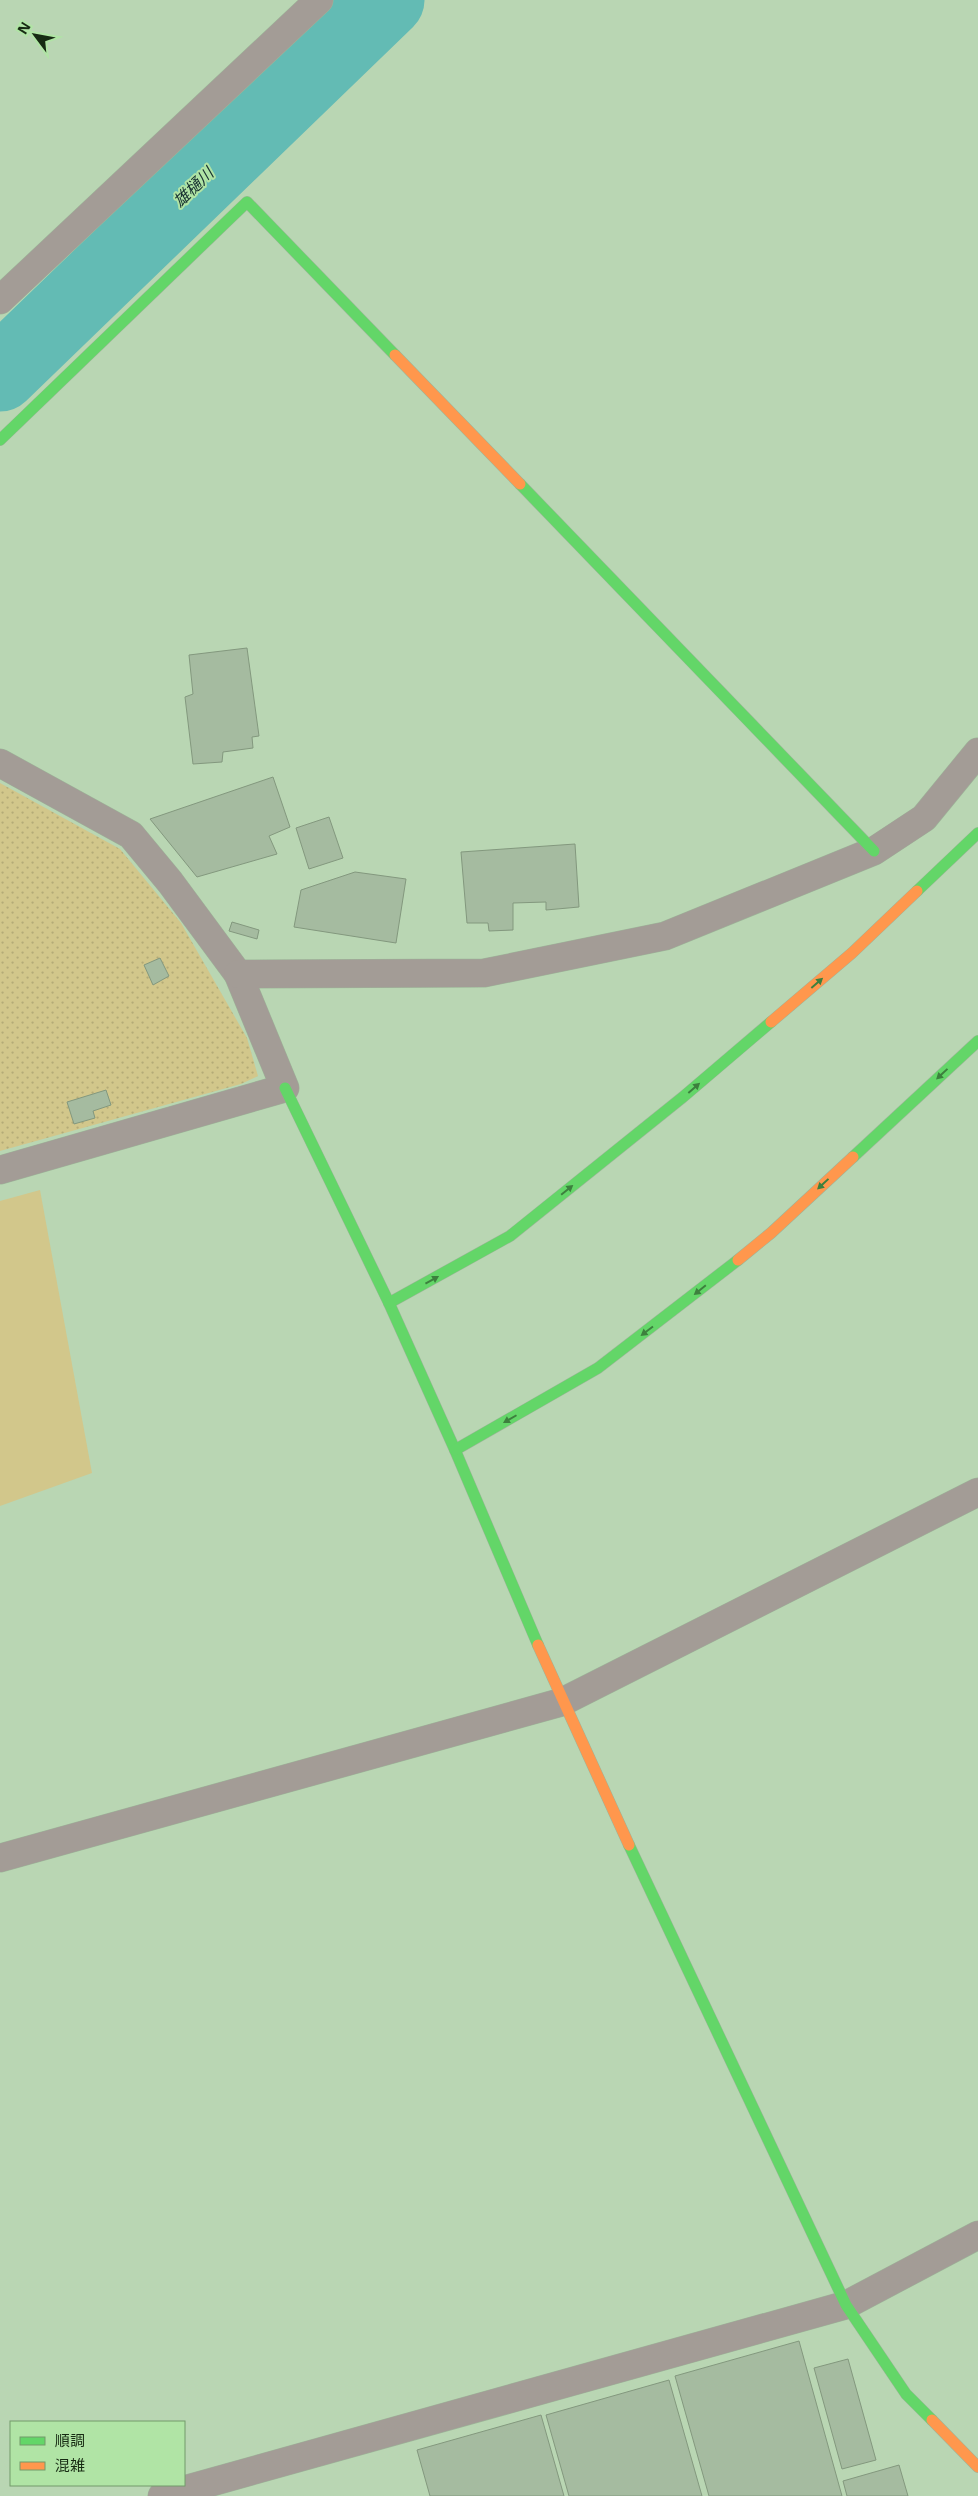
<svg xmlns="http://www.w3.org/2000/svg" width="978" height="2496" font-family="'Noto Sans','Noto Sans JP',sans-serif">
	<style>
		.grass { fill: #d2c78b }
		.park { fill: url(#park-dots) }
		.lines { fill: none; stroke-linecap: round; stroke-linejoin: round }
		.river { stroke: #63bbb4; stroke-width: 75 }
		.building { fill: #a5bba0; stroke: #83987e }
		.street-casing { stroke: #9db599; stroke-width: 29 }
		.fast-casing { stroke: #9db599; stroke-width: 12 }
		.slow-casing { stroke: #9db599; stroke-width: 12 }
		.street { stroke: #a39c96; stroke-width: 28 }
		.fast { stroke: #63d668; stroke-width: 11 }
		.slow { stroke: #ff974d; stroke-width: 11 }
		.oneway { fill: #3d803e }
		.labels { text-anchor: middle; stroke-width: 4; stroke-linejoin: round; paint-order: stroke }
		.water-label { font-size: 16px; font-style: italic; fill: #162f30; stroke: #b0e4a5 }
	</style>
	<defs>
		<pattern id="park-dots" width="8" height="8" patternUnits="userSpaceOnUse" patternTransform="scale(1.25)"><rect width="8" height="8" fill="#d2c78b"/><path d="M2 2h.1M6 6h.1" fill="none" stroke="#b4ab77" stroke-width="1.8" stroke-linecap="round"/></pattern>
	</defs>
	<rect width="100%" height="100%" fill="#b9d6b3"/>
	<path class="grass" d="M40 1190 92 1473 0 1506V1201Z"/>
	<path class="park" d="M0 783 120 849 181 923 247 1038 258 1076 241 1084 0 1151Z"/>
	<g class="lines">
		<path class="river" d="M0 374 387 0"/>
	</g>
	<g class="building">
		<path d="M247 648 259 736 252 737 253 748 223 752 222 762 193 764 185 697 193 694 189 655Z"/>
		<path d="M273 777 290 827 269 836 277 854 197 877 150 819Z"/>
		<path d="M329 817 343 858 309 869 296 828Z"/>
		<path d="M575 844 579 907 546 910V902L513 903V930L489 931 488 923H467L461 852Z"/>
		<path d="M355 872 406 879 396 943 294 927 301 890Z"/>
		<path d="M232 922 259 930 257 939 229 931Z"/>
		<path d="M160 958 169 976 153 985 144 965Z"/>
		<path d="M106 1090 111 1105 93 1111 95 1118 74 1124 67 1102Z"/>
		<path d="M799 2341 842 2496H709L675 2376Z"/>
		<path d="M848 2359 876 2460 842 2469 814 2368Z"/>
		<path d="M669 2380 702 2496H569L546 2415Z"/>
		<path d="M541 2415 564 2496H430L417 2450Z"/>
		<path d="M899 2465 908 2496H847L843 2481Z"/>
	</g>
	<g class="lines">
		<g class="street-casing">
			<g id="street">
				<path d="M0 300 319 0"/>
				<path d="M0 763 131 835 170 882 238 974 285 1088 0 1170"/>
				<path d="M238 974 484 973 665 936 874 851 924 818 978 752"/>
				<path d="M0 1858 562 1702 978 1492"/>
				<path d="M162 2496 846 2305 978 2235"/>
			</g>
		</g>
		<g class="fast-casing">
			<g id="fast">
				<path d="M0 440 247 202 395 355"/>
				<path d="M520 484 874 851"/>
				<path d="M917 891 978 833"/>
				<path d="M285 1088 389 1303 455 1450 538 1645"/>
				<path d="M853 1157 978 1041"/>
				<path d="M389 1303 510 1236 683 1097 771 1022"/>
				<path d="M455 1450 598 1368 738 1260"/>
				<path d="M629 1845 846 2305 906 2394 932 2420"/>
			</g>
		</g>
		<g class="slow-casing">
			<g id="slow">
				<path d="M395 355 520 484"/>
				<path d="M771 1022 852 953 917 891"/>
				<path d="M738 1260 771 1233 853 1157"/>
				<path d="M538 1645 629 1845"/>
				<path d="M932 2420 978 2467"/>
			</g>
		</g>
		<use href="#street" class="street"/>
		<use href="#fast" class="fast"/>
		<use href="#slow" class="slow"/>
	</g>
	<defs><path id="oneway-solid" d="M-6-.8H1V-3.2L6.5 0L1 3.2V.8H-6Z" transform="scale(1.25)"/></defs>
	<g class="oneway">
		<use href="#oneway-solid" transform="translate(817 983) rotate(-41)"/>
		<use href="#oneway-solid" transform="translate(942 1074) rotate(137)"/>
		<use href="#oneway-solid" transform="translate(694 1088) rotate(-41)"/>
		<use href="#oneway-solid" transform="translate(823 1184) rotate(137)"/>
		<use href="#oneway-solid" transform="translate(567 1190) rotate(-39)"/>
		<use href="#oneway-solid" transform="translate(432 1280) rotate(-29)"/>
		<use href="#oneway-solid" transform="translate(700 1290) rotate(141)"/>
		<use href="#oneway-solid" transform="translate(647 1331) rotate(143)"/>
		<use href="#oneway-solid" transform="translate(510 1419) rotate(150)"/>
	</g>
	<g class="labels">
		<g class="water-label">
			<text transform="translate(193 187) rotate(-44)" y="6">雄樋川</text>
		</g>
	</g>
	<rect x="10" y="2421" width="175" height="65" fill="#b0e4a5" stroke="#739a6b"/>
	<rect x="20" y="2437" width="25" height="8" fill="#63d668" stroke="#739a6b"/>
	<text x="55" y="2446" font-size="15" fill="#172b13">順調</text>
	<rect x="20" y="2462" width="25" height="8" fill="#ff974d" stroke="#739a6b"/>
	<text x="55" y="2471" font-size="15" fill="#172b13">混雑</text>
	<g transform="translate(35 35) rotate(302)" stroke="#b0e4a5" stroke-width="4" paint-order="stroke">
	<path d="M0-4L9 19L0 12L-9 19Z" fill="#172b13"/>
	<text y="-8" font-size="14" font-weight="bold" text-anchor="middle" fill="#172b13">N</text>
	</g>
</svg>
